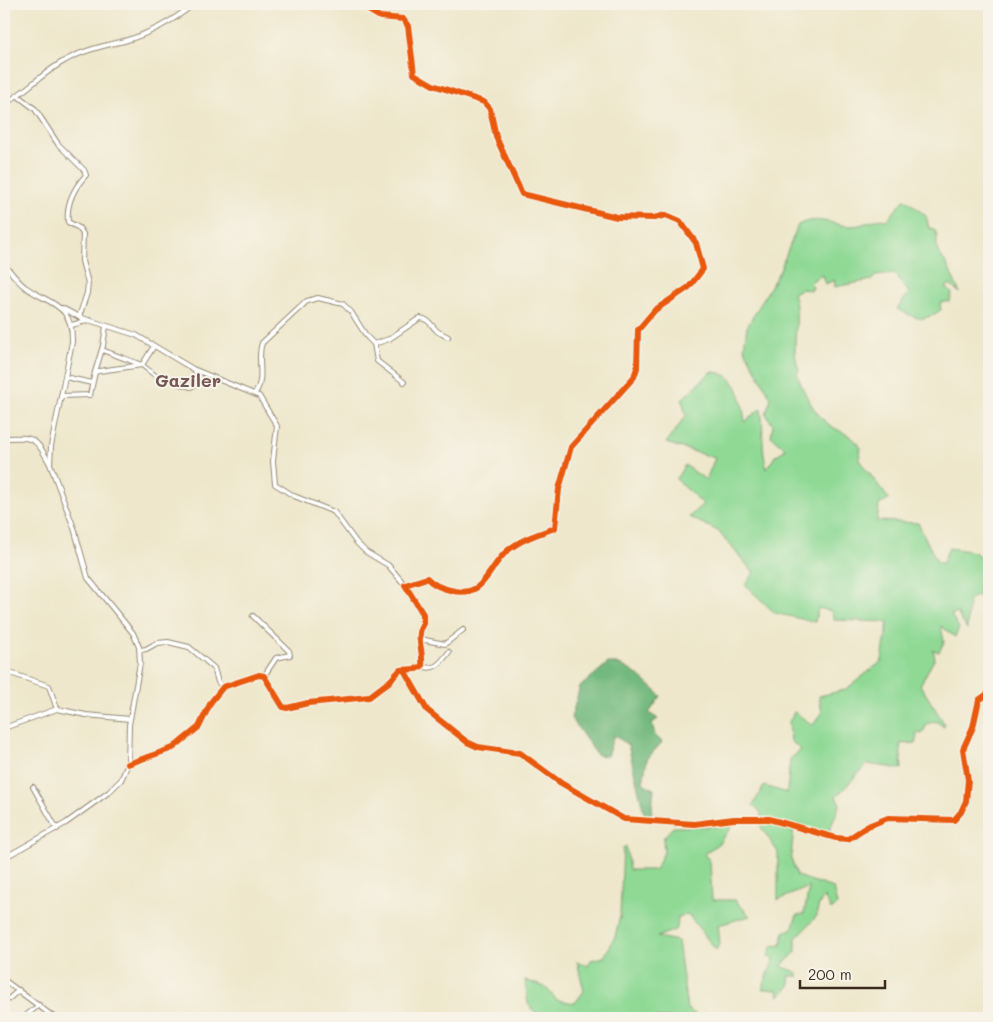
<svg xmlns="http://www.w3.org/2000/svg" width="993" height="1022" font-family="Mali,sans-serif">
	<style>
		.green { fill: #8fd995; stroke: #65825a }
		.forest { fill: #73b97e; stroke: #57724e }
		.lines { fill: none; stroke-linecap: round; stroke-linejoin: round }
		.minor-casing { stroke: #948874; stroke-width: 6 }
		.minor { stroke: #fff; stroke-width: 4 }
		.cycleway-casing { stroke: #f7f3e8; stroke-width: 9 }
		.cycleway { stroke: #e8590c; stroke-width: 6 }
		.labels { text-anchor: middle; stroke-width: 4; stroke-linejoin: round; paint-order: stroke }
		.quarter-label { font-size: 18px; font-weight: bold; fill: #755756; stroke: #f7f3e8 }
	</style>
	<rect width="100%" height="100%" fill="#f7f3e8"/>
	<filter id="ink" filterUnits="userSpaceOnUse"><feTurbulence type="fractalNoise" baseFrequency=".02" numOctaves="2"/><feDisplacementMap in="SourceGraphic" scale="10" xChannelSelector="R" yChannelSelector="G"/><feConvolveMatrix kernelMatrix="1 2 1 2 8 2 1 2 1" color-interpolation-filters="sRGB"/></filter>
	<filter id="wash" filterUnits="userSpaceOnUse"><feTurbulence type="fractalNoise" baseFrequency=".0096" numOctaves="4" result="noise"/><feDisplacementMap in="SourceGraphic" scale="20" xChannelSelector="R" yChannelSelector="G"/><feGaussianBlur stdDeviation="1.12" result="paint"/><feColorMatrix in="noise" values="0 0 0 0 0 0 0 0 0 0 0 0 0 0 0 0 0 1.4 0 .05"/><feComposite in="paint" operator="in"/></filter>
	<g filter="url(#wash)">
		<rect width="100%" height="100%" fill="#eee7cb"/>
		<g class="green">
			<path d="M905 199 926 216 929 228 934 229 937 235V250L947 265 960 293 950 285 946 287 952 294 950 301 940 303 941 310C921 323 918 319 897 309L909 293 895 274 875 276 872 280 834 287 835 280 825 284 822 275 810 282 813 287 812 290 801 289 793 293C802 319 789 345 799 370L797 374C803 391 813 412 827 423 841 434 851 432 861 448L859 460 889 499 879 505 877 521 918 523 937 562 942 564 949 548 975 552C983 561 989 569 989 583L979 586V595L969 599 967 629 957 613 951 615 959 628 955 637 941 626 944 642 939 652 933 650 935 658 920 685 944 723V727L936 721 927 724 922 734 917 733 916 743 900 744 902 769 867 764 836 797 840 804 828 834 794 824 791 858 797 876 833 888 837 905 831 910 824 897 819 904 816 917 796 938V952L781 966 796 972 799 976H789L790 985 779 997 778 990 762 989 774 959 768 957 772 946 781 945 784 932 792 929 797 915 804 914 809 887 778 900V852L761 827V813L753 805 764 786 787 793 790 759 801 750 791 741 789 722 794 712 813 725 822 713 819 696 845 690 882 661 888 622 834 620 831 611 818 608 815 622 775 613 745 585 754 573 718 531 689 517 703 504 676 479 685 465 706 480 715 458 666 443 686 416 682 399 711 372C739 372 742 400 745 422L761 408C764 428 761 451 767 469L775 456 786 449 771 436 773 425 766 414 771 398 744 348 747 327 780 270 798 225C819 214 831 226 852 226 865 226 873 217 887 220Z"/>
			<path d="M732 826 719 843 704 854 710 861 712 900H735L750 916 718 925 720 943 716 950 688 914 678 917 677 929 657 937 678 941 687 1009 701 1018H537V1014L528 1004 525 980 545 987 557 1000 575 1003 584 991 577 961 588 966 591 960 604 957 615 937 620 916 623 848 626 846 629 870H655L664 852 663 838 673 827Z"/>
		</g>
		<path class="forest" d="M608 663C628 663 647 683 661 696L649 713 658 719 652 723 655 735 662 742 647 759 643 783 654 789 651 817H645L628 745 614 735 607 756 597 755 571 718 580 687Z"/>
	</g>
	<g filter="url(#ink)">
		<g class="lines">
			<g class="minor-casing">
				<g id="minor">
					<path d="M18 96 35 109 58 144 84 170 86 175C74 188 66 204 68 222L79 228 83 234 82 261 88 283 87 293 79 317"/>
					<path d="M4 104C26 92 43 72 66 60 84 50 103 46 124 41 149 34 174 20 194 4"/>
					<path d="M4 264C10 271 17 281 25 287 51 305 73 304 72 342L51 446 50 464 74 528 88 578 133 633 139 647 140 663 129 725 128 764 121 780 109 792 66 823 4 858"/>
					<path d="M62 308 79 317 136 335 193 369 259 396 277 426 273 461 275 484 294 496 334 512 356 542 366 552 388 565 405 585"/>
					<path d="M72 325 89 320"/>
					<path d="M374 344 389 339 420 318C429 319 431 325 437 331 439 333 445 335 448 337"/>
					<path d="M154 346 142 365 157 377 191 387 199 382 200 377 195 371"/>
					<path d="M102 350 142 365"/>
					<path d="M95 372 103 346 106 326"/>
					<path d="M65 377 92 383"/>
					<path d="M255 393C266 379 256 359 262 343L307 301 318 298 343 304 351 312 367 337 374 344 377 361 404 382"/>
					<path d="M61 396 90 395 95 372 99 371 142 365"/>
					<path d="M4 438C35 437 35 437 50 464"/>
					<path d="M253 616 289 651 290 655 276 658 264 676"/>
					<path d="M420 639 445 644 463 630"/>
					<path d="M140 650 146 649 157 643 168 642 189 647 214 668 218 682 223 687"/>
					<path d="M422 666C435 672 442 661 449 652"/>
					<path d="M404 670 427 710 467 742 478 747 520 753 561 783 624 819 694 824 734 819H769L836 838 848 839 868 826 888 818 954 820 961 812 966 801 968 780 963 749 973 727 979 700 989 693"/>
					<path d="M4 671 49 686 57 709"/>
					<path d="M4 728 57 709 86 715 130 719"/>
					<path d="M128 764 173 748 199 727 211 702 223 687 259 675 264 676 283 707 287 708 308 703 369 697 390 681 400 670 416 669 422 666C424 652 415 636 423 625V614L405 585 427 578C433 585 441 588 450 590 485 600 487 568 507 551 521 539 538 534 555 528L559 489 571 447 634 377 637 368 638 330 655 310 689 287 703 269 696 243 680 221 666 215 654 218 617 217 522 194 496 137 490 109 484 102 433 85 414 74 408 26 403 19 380 17 363 7 362 4"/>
					<path d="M33 787 57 829"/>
					<path d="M4 980 55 1018"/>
					<path d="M4 1003 19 990"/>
					<path d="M23 1018 39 1005"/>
				</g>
			</g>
			<use href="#minor" class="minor"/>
			<g class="cycleway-casing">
				<g id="cycleway">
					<path d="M404 670 427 710 467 742 478 747 520 753 561 783 624 819 694 824 734 819H769L836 838 848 839 868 826 888 818 954 820 961 812 966 801 968 780 963 749 973 727 979 700 989 693"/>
					<path d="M128 764 173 748 199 727 211 702 223 687 259 675 264 676 283 707 287 708 308 703 369 697 390 681 400 670 416 669 422 666C424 652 415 636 423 625V614L405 585 427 578C433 585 441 588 450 590 485 600 487 568 507 551 521 539 538 534 555 528L559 489 571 447 634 377 637 368 638 330 655 310 689 287 703 269 696 243 680 221 666 215 654 218 617 217 522 194 496 137 490 109 484 102 433 85 414 74 408 26 403 19 380 17 363 7 362 4"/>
				</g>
			</g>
			<use href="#cycleway" class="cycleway"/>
		</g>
	</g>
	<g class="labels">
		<g class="quarter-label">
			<text x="188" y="387">Gaziler</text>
		</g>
	</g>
	<rect width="993" height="1022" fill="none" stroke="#f7f3e8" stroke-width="20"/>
	<path d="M800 980v8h85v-8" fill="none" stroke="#3b2a1e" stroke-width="2.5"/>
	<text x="808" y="980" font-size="15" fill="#3b2a1e" stroke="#f7f3e8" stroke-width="4" paint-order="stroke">200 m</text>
</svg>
